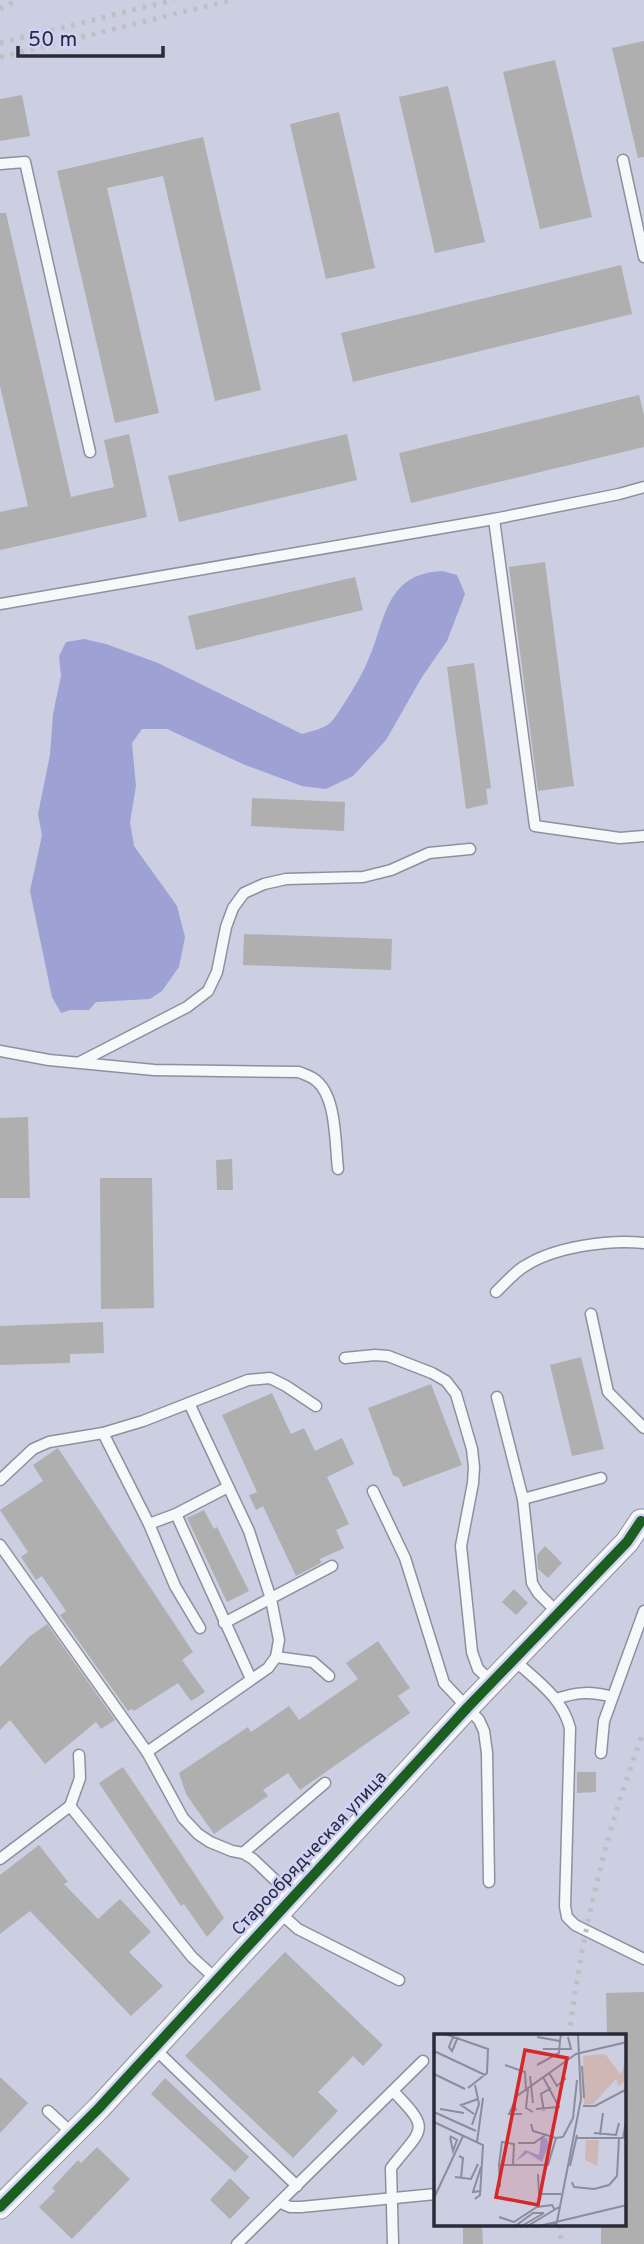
<svg xmlns="http://www.w3.org/2000/svg" width="644" height="2244" font-family="Overpass,sans-serif">
	<style>
		.water { fill: #9ea1d4 }
		.building { fill: #afafb0 }
		.lines { fill: none; stroke-linecap: round; stroke-linejoin: round }
		.service-casing { stroke: #8f909e; stroke-width: 13 }
		.minor-casing { stroke: #8f909e; stroke-width: 25 }
		.service { stroke: #f7f8fa; stroke-width: 10 }
		.minor { stroke: #f7f8fa; stroke-width: 23 }
		.rail { stroke: #bebfc3; stroke-width: 5; stroke-dasharray: 3.5 7; stroke-linecap: butt }
		.cycleway-casing { stroke: #cfd2f7; stroke-width: 15 }
		.cycleway { stroke: #1b5e20; stroke-width: 10 }
		.labels { text-anchor: middle; stroke-width: 5; stroke-linejoin: round; paint-order: stroke }
		.street-label { font-size: 18px; fill: #2a2b39; stroke: #cfd2f7 }
		.inset-road { fill: none; stroke: #8b8d9e; stroke-width: 2 }
		.view { fill: #d62828; fill-opacity: 0.15; stroke: #d62828; stroke-width: 3.5 }
		.inset-edge { fill: none; stroke: #2a2b39; stroke-width: 3.5 }
	</style>
	<rect width="100%" height="100%" fill="#cccee1"/>
	<path class="water" d="M442 571 457 575 465 594 447 641 422 677 386 740 353 776 326 789 302 786 245 765 167 729H142L132 743 136 786 130 822 134 846 177 906 185 937 179 967 162 991 150 999 96 1002 89 1010H70L61 1013 52 997 30 891 42 835 38 814 50 755 53 714 61 676 59 656 66 642 84 639 106 644 158 663 302 734C311 731 325 729 332 721 338 715 362 675 366 665 386 625 382 574 442 571Z"/>
	<g class="building">
		<path d="M644 41V157L638 158 612 48Z"/>
		<path d="M555 60 592 217 540 229 503 72Z"/>
		<path d="M448 86 485 242 435 253 399 97Z"/>
		<path d="M22 95 30 136 0 141V99Z"/>
		<path d="M339 112 375 268 326 279 290 124Z"/>
		<path d="M203 137 261 390 215 401 163 176 107 188 159 413 115 423 57 171Z"/>
		<path d="M0 213H6L71 497 114 487 104 440 129 434 147 517 0 550V512L28 506 0 386Z"/>
		<path d="M621 265 632 314 353 382 341 333Z"/>
		<path d="M639 395 644 415V447L411 503 399 453Z"/>
		<path d="M347 434 357 480 179 522 168 476Z"/>
		<path d="M545 562 574 786 538 791 509 567Z"/>
		<path d="M355 577 363 610 196 650 188 616Z"/>
		<path d="M474 663 491 788 486 789 488 804 466 809 447 667Z"/>
		<path d="M252 798 345 802 344 831 251 826Z"/>
		<path d="M244 934 392 939 391 970 243 965Z"/>
		<path d="M28 1117 30 1198H0V1118Z"/>
		<path d="M232 1159 233 1190H217L216 1160Z"/>
		<path d="M100 1178H152L154 1308 101 1309Z"/>
		<path d="M103 1322 104 1353 70 1354V1363L0 1365V1326Z"/>
		<path d="M581 1357 604 1449 572 1456 550 1365Z"/>
		<path d="M431 1384 462 1465 403 1487 399 1478 393 1475 368 1408Z"/>
		<path d="M272 1393 291 1434 304 1428 315 1451 342 1438 354 1464 327 1477 349 1524 336 1530 344 1548 320 1559 321 1563 296 1576 263 1506 256 1510 249 1495 257 1492 222 1415Z"/>
		<path d="M58 1448 193 1652 182 1660 205 1692 191 1701 178 1683 134 1711 132 1709 128 1711 60 1615 66 1611 42 1576 36 1580 21 1557 28 1552 0 1510 43 1481 33 1465Z"/>
		<path d="M204 1510 214 1529 217 1527 249 1591 227 1602 187 1518Z"/>
		<path d="M545 1546 562 1563 548 1578 538 1569 537 1555Z"/>
		<path d="M514 1589 528 1603 516 1615 502 1602Z"/>
		<path d="M47 1624 115 1720 101 1729 96 1722 45 1764 10 1720 0 1730V1667L29 1637Z"/>
		<path d="M378 1641 410 1688 398 1696 410 1713 300 1790 288 1773 263 1790 268 1796 214 1834 186 1794 179 1773 248 1727 251 1732 289 1706 299 1720 358 1679 346 1663Z"/>
		<path d="M123 1767 224 1918 207 1937 184 1904 181 1906 99 1783Z"/>
		<path d="M577 1772H596V1792L577 1793Z"/>
		<path d="M39 1845 68 1882 64 1884 98 1919 120 1899 151 1932 129 1952 163 1986 131 2016 30 1911 0 1934V1875Z"/>
		<path d="M285 1952 383 2045 363 2066 353 2056 318 2092 338 2111 293 2158 185 2056Z"/>
		<path d="M644 1992V2244H601V2225H625V2036H607L606 1993Z"/>
		<path d="M0 2077 28 2103 0 2133Z"/>
		<path d="M165 2078 249 2157 235 2172 151 2094Z"/>
		<path d="M97 2147 130 2179 72 2239 39 2207 55 2191 52 2188 78 2160 81 2163Z"/>
		<path d="M230 2178 250 2198 230 2219 210 2200Z"/>
		<path d="M463 2225H482L483 2244H463Z"/>
	</g>
	<g class="lines">
		<g class="service-casing">
			<g id="service">
				<path d="M623 160 644 257"/>
				<path d="M0 164 25 162 90 452"/>
				<path d="M494 519 535 826 620 838 644 836"/>
				<path d="M0 604 494 519 619 494 644 487"/>
				<path d="M0 1051 49 1060 154 1070 299 1072C303 1074 310 1076 314 1079 337 1094 335 1144 338 1169"/>
				<path d="M80 1062 187 1007 208 991 217 972 226 927 233 908 244 893 264 884 286 879 363 877 391 870 429 853 470 849"/>
				<path d="M496 1292C505 1284 514 1272 525 1266 554 1247 610 1239 644 1243"/>
				<path d="M591 1314 608 1392 644 1428"/>
				<path d="M345 1358 375 1355 388 1356 432 1373 446 1381 456 1394 472 1449 474 1467 473 1483 461 1546 472 1652 478 1669 492 1682"/>
				<path d="M497 1397 523 1499 532 1583 538 1593 558 1613"/>
				<path d="M103 1433 149 1524 175 1586 200 1628"/>
				<path d="M0 1480 33 1449 49 1442 103 1433 143 1421 248 1380 270 1378 286 1386 316 1406"/>
				<path d="M373 1491 405 1558 444 1683 479 1720 484 1731 487 1753 489 1882"/>
				<path d="M523 1499 601 1478"/>
				<path d="M176 1514 251 1679"/>
				<path d="M149 1524 176 1514 228 1487"/>
				<path d="M0 1545 147 1752 183 1818 198 1834 210 1842 232 1851 243 1853 253 1859 293 1897"/>
				<path d="M224 1623 332 1566"/>
				<path d="M276 1657 313 1662 329 1676"/>
				<path d="M513 1659C536 1680 562 1697 570 1728L565 1906 567 1917 575 1925 644 1959"/>
				<path d="M556 1699C577 1692 591 1691 612 1697"/>
				<path d="M147 1752 268 1668 276 1657 279 1640 271 1599 249 1531 189 1403"/>
				<path d="M601 1753 604 1721 644 1611"/>
				<path d="M70 1806 80 1778 79 1755"/>
				<path d="M243 1853 325 1783"/>
				<path d="M0 1859 70 1806 192 1957 217 1980"/>
				<path d="M279 1912 298 1929 399 1980"/>
				<path d="M154 2048 297 2186"/>
				<path d="M393 2091C432 2131 423 2127 391 2168L393 2244"/>
				<path d="M48 2111 73 2134"/>
				<path d="M281 2203 290 2207H301L436 2194"/>
				<path d="M237 2244 423 2061"/>
			</g>
		</g>
		<g class="minor-casing">
			<path id="minor" d="M0 2207 99 2108 467 1708 627 1542 641 1521"/>
		</g>
		<use href="#service" class="service"/>
		<use href="#minor" class="minor"/>
		<g class="rail">
			<path d="M0 9 17 0"/>
			<path d="M0 43 174 0"/>
			<path d="M0 57 232 0"/>
			<path d="M569 2036C582 1931 606 1830 644 1731"/>
			<path d="M560 2225 561 2244"/>
		</g>
		<g class="cycleway-casing">
			<path id="cycleway" d="M0 2207 99 2108 467 1708 627 1542 641 1521"/>
		</g>
		<use href="#cycleway" class="cycleway"/>
	</g>
	<g class="labels">
		<g class="street-label">
			<text transform="translate(309 1853) rotate(-47)" y="6">Старообрядческая улица</text>
		</g>
	</g>
	<g transform="translate(434 2034)">
		<rect width="192" height="192" fill="#cccee1"/>
		<path d="M171 20 187 41 192 23V47L184 52 182 45 159 70 150 71 149 22ZM152 106H165L163 132 151 126Z" fill="#cfb7b6"/>
		<path d="M107 104H113L114 112 108 128 94 119 82 127 91 116 105 121Z" fill="#9ea1d4"/>
		<path class="inset-road" d="M11 0 54 15 53 39 34 54M19 3 15 13 18 17 24 3M103 3 126 7 127 0M109 15H137L134 3M0 17 51 41M71 31 91 38 92 56M103 31 125 19 126 7M148 32 150 64M115 39 123 52 132 44M0 40 31 55M96 42 99 69M94 55 92 74 99 78M80 69 83 62 142 20 193 8M149 72H161L193 55M6 75 30 79M102 75 125 73 109 43M82 77 80 69 75 80H88M110 77 107 60 117 54M0 78 42 97M40 80 27 71 44 65M0 88 49 111 46 161 41 165M97 90 99 97 122 104M38 91 45 70 41 51M160 99 182 101 185 89M166 101 169 79M16 103 19 117 23 106 16 102M129 103 139 84 143 46M142 104H193M189 104 193 83M43 108 49 64M84 109H100L113 100M25 122 29 124 27 144M65 131 68 108 80 110 79 131M136 132 143 101M104 140 105 160H127M21 143 37 145 44 130M138 148 140 153 160 155 175 151 183 142 185 104M66 153 65 131H114L122 104 129 103M46 157 39 158 47 133M0 164 29 102M65 183 80 188 103 173 118 171 121 176M80 193 99 179H110M86 193 110 179M92 193 125 173M101 193 193 171M122 193 147 65 144 0"/>
		<path class="view" d="M91 16 133 24 104 171 62 163Z"/>
		<rect width="192" height="192" class="inset-edge"/>
	</g>
	<path d="M18 46v10h145v-10" fill="none" stroke="#2a2b39" stroke-width="3.5"/>
	<text x="28" y="46" font-size="21" fill="#2a2b39" stroke="#cfd2f7" stroke-width="5" paint-order="stroke">50 m</text>
</svg>
